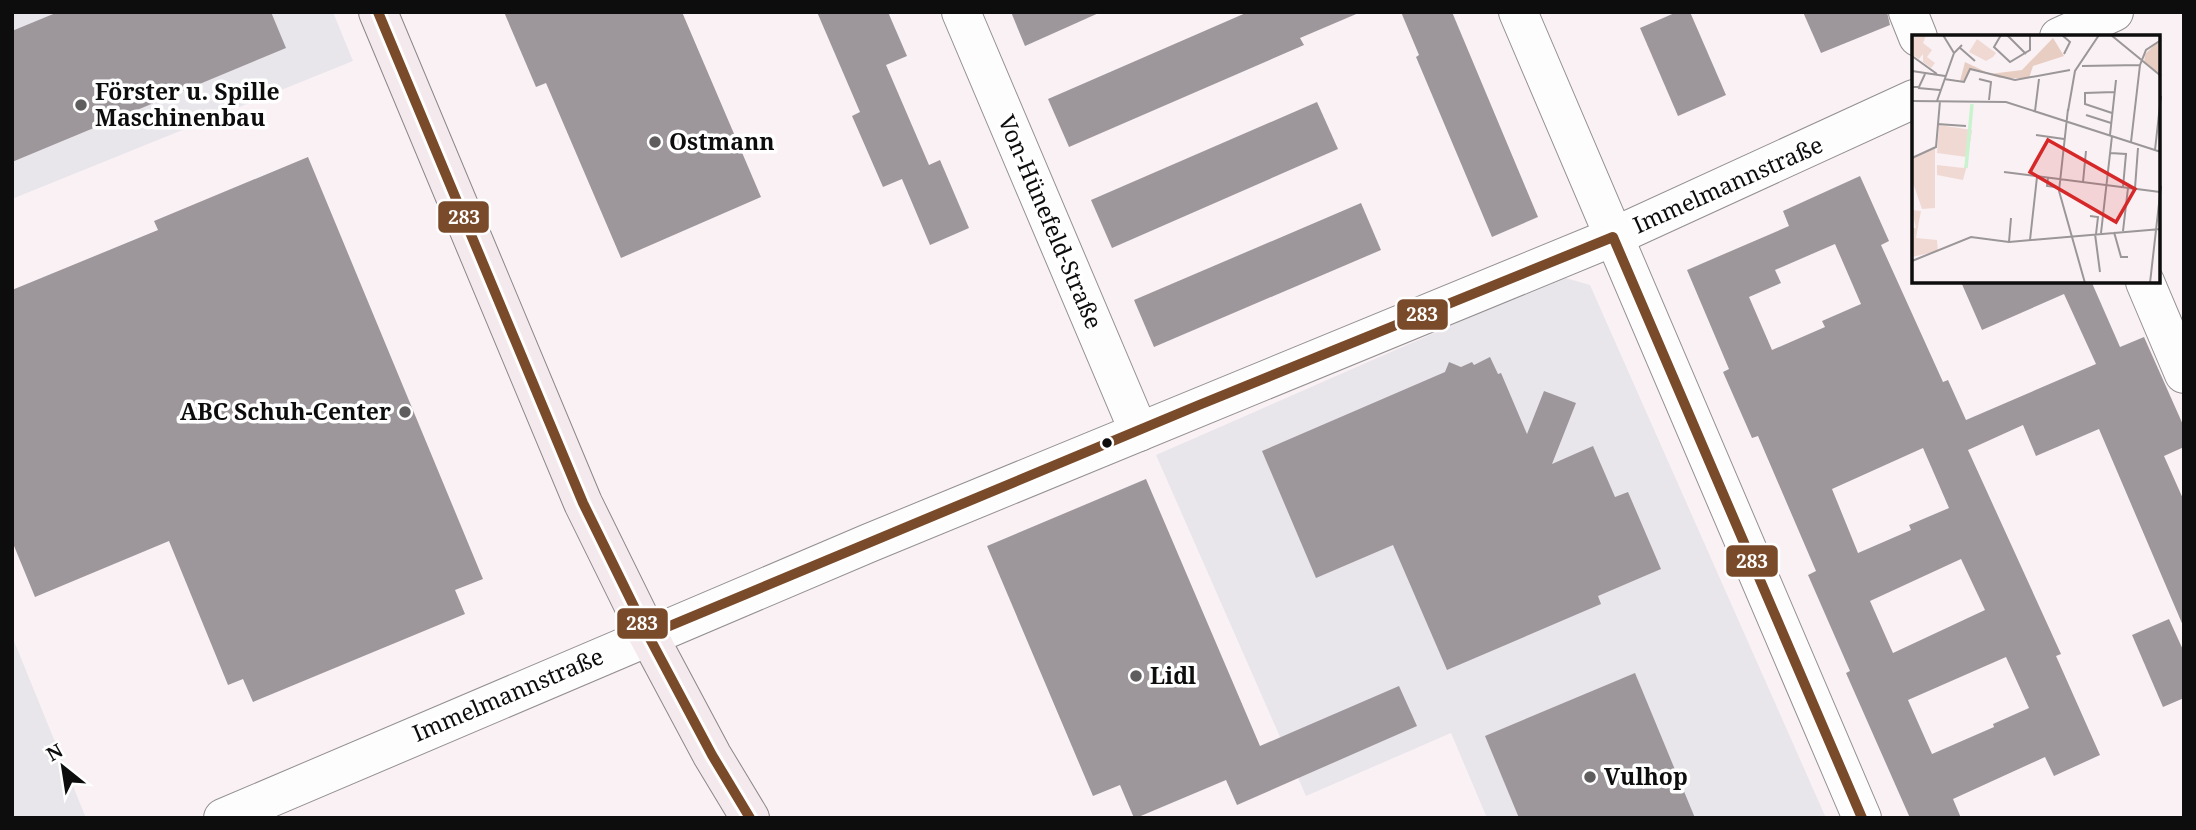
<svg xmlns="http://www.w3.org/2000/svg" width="2196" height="830" font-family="'Noto Serif',serif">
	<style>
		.industrial { fill: #e8e6eb }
		.building { fill: #9d979b; fill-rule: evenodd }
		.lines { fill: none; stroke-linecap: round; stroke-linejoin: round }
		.minor-casing { stroke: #949091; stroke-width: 40 }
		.secondary-casing { stroke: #8a8688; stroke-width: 40 }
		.minor { stroke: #fefdfe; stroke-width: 38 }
		.secondary { stroke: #f4e9ec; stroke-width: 38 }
		.bus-1-casing { stroke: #fff; stroke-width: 16 }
		.bus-1 { stroke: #7a4b2a; stroke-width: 10 }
		.poi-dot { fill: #605d5e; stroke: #fff; stroke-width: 2.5 }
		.bus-dot { fill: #0d0d0d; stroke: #fff; stroke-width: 2.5 }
		.labels { text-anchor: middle; stroke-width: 7; stroke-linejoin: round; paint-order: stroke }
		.poi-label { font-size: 23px; font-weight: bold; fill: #0d0d0d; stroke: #fff; text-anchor: start }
		.street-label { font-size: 23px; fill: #0d0d0d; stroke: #fff }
		.inset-river { fill: none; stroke: #c9f3cf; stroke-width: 3.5 }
		.inset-road { fill: none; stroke: #9b9698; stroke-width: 2 }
		.view { fill: #d62828; fill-opacity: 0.15; stroke: #d62828; stroke-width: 3.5 }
		.inset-edge { fill: none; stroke: #0d0d0d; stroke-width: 3.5 }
		.line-badge { stroke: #fff; stroke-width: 2.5 }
		.badge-label { font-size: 19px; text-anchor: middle; font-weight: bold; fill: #fff }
	</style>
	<rect width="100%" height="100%" fill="#faf1f5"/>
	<g class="industrial">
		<path d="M12 12H333L353 61 12 199Z"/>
		<path d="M1562 277 1590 285 1826 818H1487L1451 733 1306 796 1156 455Z"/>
		<path d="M12 637 16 646 86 818H12Z"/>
	</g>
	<g class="building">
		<path d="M58 12H271L286 48 12 162V31Z"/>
		<path d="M504 12H682L761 197 621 258 546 83 536 87Z"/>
		<path d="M817 12H888L907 56 886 65 929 165 940 160 969 228 930 245 902 179 883 187 852 116 860 112Z"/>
		<path d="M1011 12H1101L1025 46Z"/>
		<path d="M1248 12H1361L1300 38 1304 45 1069 147 1048 99Z"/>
		<path d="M1401 12H1452L1538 217 1492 237 1416 57 1419 55Z"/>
		<path d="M1677 12H1690L1726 95 1678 116 1640 28Z"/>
		<path d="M1803 12H1887L1890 25 1821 53Z"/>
		<path d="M1317 102 1338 149 1112 248 1091 200Z"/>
		<path d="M308 157 483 579 455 590 465 614 253 702 243 679 228 685 169 541 35 597 12 541V290L158 230 154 221Z"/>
		<path d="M1860 176 1889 241 1881 245 1943 382 1948 380 1966 420 2096 364 2064 294 1982 330 1961 282H2094L2092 283 2120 347 2144 337 2184 427V447L2164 456 2184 501V628L2099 429 2036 456 2023 425 1968 450 2061 654 2056 656 2100 755 2054 776 2045 757 1953 799 1961 818H1910L1846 673 1850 671 1808 575 1816 571 1758 436 1752 438 1723 372 1729 369 1687 270 1789 226 1783 211ZM1835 244 1861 304 1822 321 1825 327 1772 350 1749 297 1781 283 1775 270ZM1923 448 1949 508 1909 525 1911 530 1858 553 1832 489ZM1961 559 1985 610 1893 653 1870 601ZM2006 657 2029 708 1993 724 1994 727 1932 754 1908 700Z"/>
		<path d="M1361 203 1381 250 1154 347 1134 300Z"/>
		<path d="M1490 357 1498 374 1501 373 1527 434 1544 391 1576 403 1552 464 1593 446 1615 497 1628 492 1661 569 1598 596 1601 604 1447 670 1393 545 1316 578 1262 451 1445 372 1449 362 1461 367 1472 362 1474 365Z"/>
		<path d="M1146 479 1260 746 1399 686 1417 726 1237 805 1226 780 1136 818H1134L1120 785 1093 796 987 546Z"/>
		<path d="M2169 619 2184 652V698L2163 707 2132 635Z"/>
		<path d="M1635 673 1695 818H1519L1485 736Z"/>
	</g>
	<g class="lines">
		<g class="minor-casing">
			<g id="minor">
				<path d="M961 12 1139 432"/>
				<path d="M1518 12 1862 818"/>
				<path d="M1908 12 1918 37"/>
				<path d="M2059 37 2114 12"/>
				<path d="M2145 282 2184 374"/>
				<path d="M223 818 869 543 1613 237 1914 99"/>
			</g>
		</g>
		<g class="secondary-casing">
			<path id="secondary" d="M378 12 583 503 648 635 712 755 750 818"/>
		</g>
		<use href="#minor" class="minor"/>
		<use href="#secondary" class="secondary"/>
		<g class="bus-1-casing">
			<g id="bus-1">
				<path d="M378 12 583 503 648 635 712 755 750 818"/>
				<path d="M648 635 1199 405 1613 237 1862 818"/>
			</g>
		</g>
		<use href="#bus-1" class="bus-1"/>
	</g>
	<g class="poi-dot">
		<circle cx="81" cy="105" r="7"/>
		<circle cx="655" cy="142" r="7"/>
		<circle cx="405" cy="412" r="7"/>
		<circle cx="1136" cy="676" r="7"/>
		<circle cx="1590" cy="777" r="7"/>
	</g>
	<circle class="bus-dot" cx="1107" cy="443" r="6"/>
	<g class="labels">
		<g class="poi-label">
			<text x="95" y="100">Förster u. Spille<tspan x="95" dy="26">Maschinenbau</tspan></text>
			<text x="669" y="150">Ostmann</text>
			<text x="391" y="420" text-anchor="end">ABC Schuh-Center</text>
			<text x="1150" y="684">Lidl</text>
			<text x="1604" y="785">Vulhop</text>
		</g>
		<g class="street-label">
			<text transform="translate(1728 185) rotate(-24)" y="8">Immelmannstraße</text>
			<text transform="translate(1050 222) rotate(67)" y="8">Von-Hünefeld-Straße</text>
			<text transform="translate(508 695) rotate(-23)" y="8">Immelmannstraße</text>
		</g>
	</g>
	<g transform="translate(1912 35)">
		<rect width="248" height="248" fill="#faf1f5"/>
		<path d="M0 0H14L11 8 20 15 15 22 23 28 19 33 11 27V19L7 24 0 19ZM65 4 84 18 81 22 74 26 57 17ZM27 90 60 95 54 134 51 145 25 140V130L52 133 55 122 25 118ZM23 113V173L10 174 0 145V124ZM0 175 9 176 4 203 25 205 26 216 0 222V193H4Z" fill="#f0d9d3"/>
		<path d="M141 3 152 21 121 31 117 43H88L59 34 52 47 48 46 53 27 78 39 110 35ZM248 5V39L232 28 233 19Z" fill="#e7cdc2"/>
		<path class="inset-river" d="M54 133 60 69"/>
		<path class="inset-road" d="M31 0 42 18M89 0 82 12 98 27 118 15V0M95 0 114 19M150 0 158 7 152 19M199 0 249 41M47 12 63 26M0 21 25 39M170 31 228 30M0 36 33 41M32 44 52 47 58 34 103 45 158 35M67 44 79 47 77 65M0 52H7L13 39M6 53 28 55M0 66 94 67 249 117M25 66 42 18 50 10M156 74 147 156 173 248M123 76 127 44M156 76 163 36 187 0M200 78 173 69V58L202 57M174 80 199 88M25 89 54 91M124 100 152 104M198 100 204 45M219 107 228 30 234 15 249 5M243 115 249 61M198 118 214 119 211 152M0 123 24 112 28 66M92 137 248 157M135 147 143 152 135 151 136 143M171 147 174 116M223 153 226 113M178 181 186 182 184 199M211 196 216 153M202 197 209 222H216M189 198 200 101M183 199 188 237M118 205 125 142M97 207 99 183M0 226 59 202 97 207 249 194M238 248 249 151"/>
		<path class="view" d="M136 105 223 154 204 187 118 137Z"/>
		<rect width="248" height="248" class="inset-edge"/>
	</g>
	<g class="line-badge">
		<rect x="437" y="200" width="53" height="34" rx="7" fill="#7a4b2a"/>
		<rect x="1396" y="298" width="53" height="33" rx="7" fill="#7a4b2a"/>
		<rect x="1725" y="544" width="54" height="34" rx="7" fill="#7a4b2a"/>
		<rect x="616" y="607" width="53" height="33" rx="7" fill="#7a4b2a"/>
	</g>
	<g class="badge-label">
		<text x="464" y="224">283</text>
		<text x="1422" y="321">283</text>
		<text x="1752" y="568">283</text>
		<text x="642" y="630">283</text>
	</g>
	<rect width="2196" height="830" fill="none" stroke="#0d0d0d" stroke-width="28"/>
	<g transform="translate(63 767) rotate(330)" stroke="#ffffff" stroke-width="5" paint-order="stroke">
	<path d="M0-5L12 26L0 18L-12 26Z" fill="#0d0d0d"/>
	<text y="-10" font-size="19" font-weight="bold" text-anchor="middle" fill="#0d0d0d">N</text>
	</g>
</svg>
